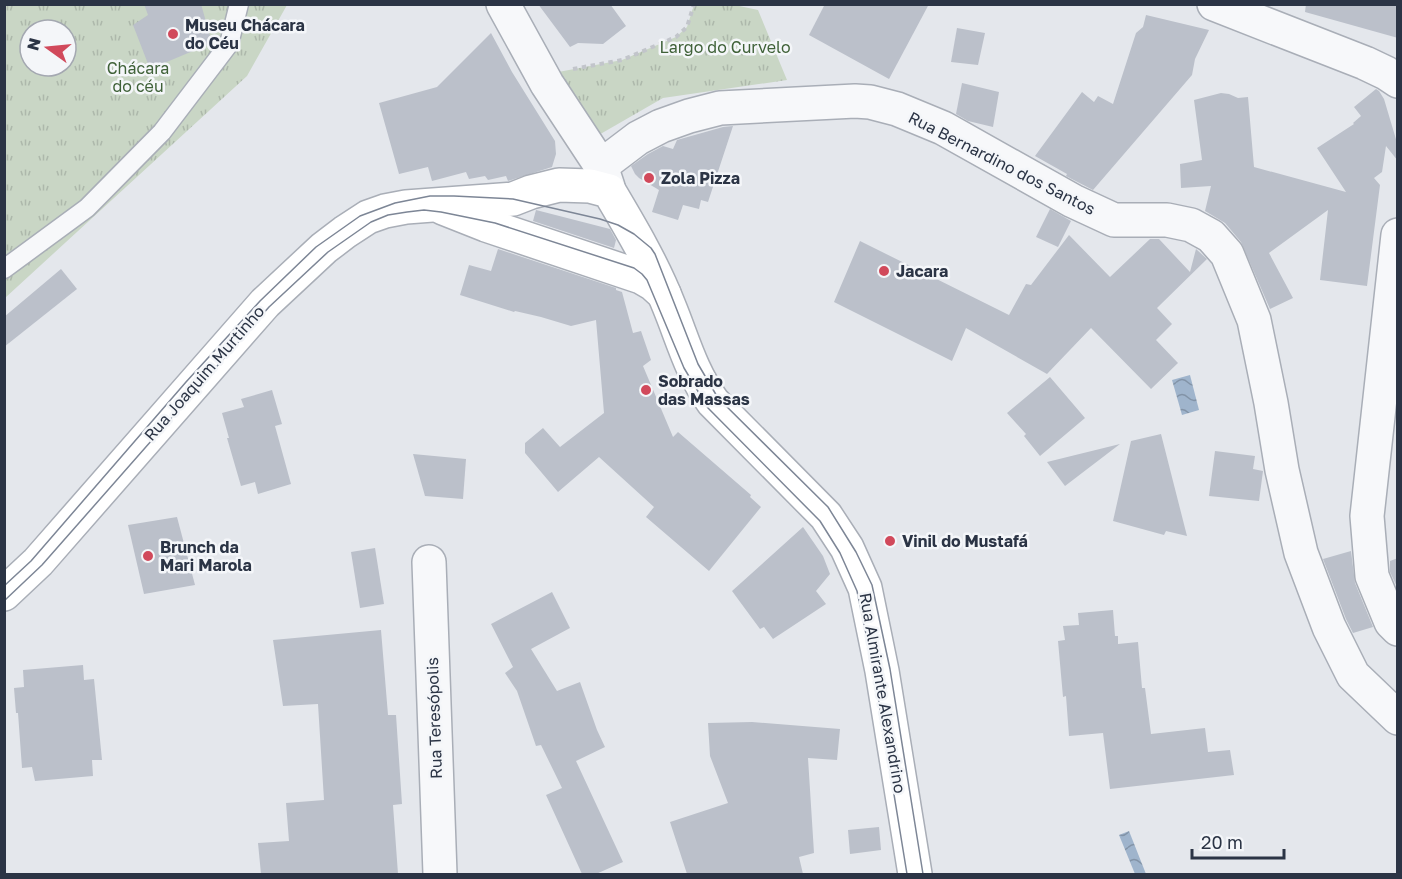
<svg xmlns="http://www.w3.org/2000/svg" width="1402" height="879" font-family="'Golos Text',sans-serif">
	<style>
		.park { fill: url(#park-tufts); fill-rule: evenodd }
		.water { fill: url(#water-waves) }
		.building { fill: #bbc0ca }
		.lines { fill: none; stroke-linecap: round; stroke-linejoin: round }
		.lane-casing { stroke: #a9aeb7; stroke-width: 21 }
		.street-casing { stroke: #a9aeb7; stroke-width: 36 }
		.secondary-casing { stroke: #a9aeb7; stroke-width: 36 }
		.path { stroke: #c2c5cb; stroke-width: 4; stroke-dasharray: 4.5 4.5; stroke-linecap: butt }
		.lane { stroke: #f7f8fa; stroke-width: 18 }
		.street { stroke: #f7f8fa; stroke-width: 33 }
		.secondary { stroke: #fff; stroke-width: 33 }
		.tram { stroke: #7d8696; stroke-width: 1.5 }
		.poi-dot { fill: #d1495b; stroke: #f4f6f9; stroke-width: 2 }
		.labels { text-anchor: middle; stroke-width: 5; stroke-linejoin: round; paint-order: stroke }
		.poi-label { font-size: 16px; font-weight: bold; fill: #2b3445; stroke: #f4f6f9; text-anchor: start }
		.park-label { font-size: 16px; fill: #3f6138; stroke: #f4f6f9 }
		.street-label { font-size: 16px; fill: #2b3445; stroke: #f4f6f9 }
	</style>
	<defs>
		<pattern id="park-tufts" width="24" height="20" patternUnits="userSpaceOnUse" patternTransform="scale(1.5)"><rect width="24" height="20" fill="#c9d6c5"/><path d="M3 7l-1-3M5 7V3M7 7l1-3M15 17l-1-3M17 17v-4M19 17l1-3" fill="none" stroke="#adb8ab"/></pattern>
		<pattern id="water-waves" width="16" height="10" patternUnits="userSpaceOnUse" patternTransform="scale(1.5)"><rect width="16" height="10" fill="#9fb4cc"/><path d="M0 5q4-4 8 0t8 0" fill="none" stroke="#8293a7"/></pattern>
	</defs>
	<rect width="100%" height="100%" fill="#e4e7ec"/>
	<g class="park">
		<path d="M730 4 758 10 787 80 663 98 590 140 553 73 622 60 676 37 687 27 694 5Z"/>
		<path d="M5 5H287L247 76 5 298ZM30 30H66V66H30Z"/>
	</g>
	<g class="water">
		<path d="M1190 375 1199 410 1182 415 1172 380Z"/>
		<path d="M1129 831 1146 874H1135L1119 835Z"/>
	</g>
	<g class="building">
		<path d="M144 4H201L212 43 150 69 133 25 148 15Z"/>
		<path d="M538 4H610L626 26 603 44 578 43 570 47Z"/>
		<path d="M825 4H929L889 79 809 35Z"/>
		<path d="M1306 4H1398V38L1305 12Z"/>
		<path d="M1146 15 1209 30 1195 59 1192 75 1093 190 1066 176 1067 174 1035 156 1082 92 1094 102 1098 96 1113 104 1136 33 1143 27Z"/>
		<path d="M957 28 985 33 978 65 951 62Z"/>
		<path d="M491 33 512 72 555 141 556 154 552 167 508 181 506 176 488 180 485 176 469 179 466 172 432 181 428 167 399 174 379 103 437 87Z"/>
		<path d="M962 83 999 92 993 127 968 121 956 114Z"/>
		<path d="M1376 89 1379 91 1384 99 1398 146V161L1386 146 1382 172 1374 178 1380 185 1367 286 1320 280 1328 210 1269 253 1293 298 1270 309 1241 242 1225 223 1205 211 1211 186 1181 188 1180 164 1202 160 1194 100 1221 93 1229 94 1238 98 1248 97 1254 167 1346 192 1317 148 1354 124 1353 123 1361 116 1354 107Z"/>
		<path d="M733 126 708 202 701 200 699 209 683 205 678 220 652 212 659 190 639 178 635 174 631 166 648 154 663 146 673 149 677 140 723 127Z"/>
		<path d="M1050 209 1071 221 1058 247 1036 237Z"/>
		<path d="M536 210 610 229 616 240 614 248 533 221Z"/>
		<path d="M1069 235 1110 277 1150 239H1159L1190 272 1196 249 1207 259 1157 308 1172 324 1156 340 1178 363 1151 389 1091 328 1047 374 966 328 952 361 834 302 860 241 1009 315 1026 284 1031 285Z"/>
		<path d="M498 249 616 288V290L622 292 633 333 641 331 651 360 643 366 673 437 678 432 751 495 750 497 761 507 709 571 646 517 654 507 599 457 558 492 525 453V443L543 428 560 447 604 413 596 320 571 326 541 317 515 311 514 312 460 295 469 265 491 271Z"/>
		<path d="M61 269 77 289 4 347V317Z"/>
		<path d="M1050 377 1085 418 1040 456 1024 436 1026 434 1007 413Z"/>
		<path d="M272 390 282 424 275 426 291 484 258 494 255 482 241 486 227 438H229L222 413 244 407 241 399Z"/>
		<path d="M1161 434 1187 536 1166 531 1164 535 1113 521 1131 441Z"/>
		<path d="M1120 444 1065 486 1047 462Z"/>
		<path d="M1215 451 1255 456 1253 469 1263 471 1259 501 1209 496Z"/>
		<path d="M413 454 466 459 463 499 425 496Z"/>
		<path d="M177 517 195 585 144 594 128 525Z"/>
		<path d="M803 527 823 556 830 574 816 591 826 604 773 639 764 627 760 629 732 591Z"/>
		<path d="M375 548 384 604 360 608 351 552Z"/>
		<path d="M1351 551 1355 583 1373 627 1353 633 1346 619 1323 559Z"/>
		<path d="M1398 558V589L1390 572V561Z"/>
		<path d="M552 592 570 628 531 649 557 691 580 682 597 730 605 747 576 761 623 862 596 874H582L546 795 562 788 541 745 536 746 517 691 505 673 513 667 491 624Z"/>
		<path d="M1113 610 1115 636H1118V644L1138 642 1142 688H1145L1151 734 1205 728 1208 752 1230 750 1234 775 1110 789 1103 733 1069 736 1066 696 1063 697 1058 641 1065 640 1063 626 1079 625 1078 613Z"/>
		<path d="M381 630 388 715H396L402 804 393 805 398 874H261L258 843 289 841 286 803 324 800 318 704 283 706 273 640Z"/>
		<path d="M83 665 84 680 94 679 102 760H92L93 776 35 781 32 767 22 768 18 713H16L14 688 24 687 23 670Z"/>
		<path d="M752 722 840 729 837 760 808 758 814 853 799 857 803 874H687L670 822 728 803 710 756 708 723Z"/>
		<path d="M879 827 881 850 850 854 848 830Z"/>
	</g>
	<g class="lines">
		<g class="lane-casing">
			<path id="lane" d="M4 269 87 208 162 132 229 44 239 4"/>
		</g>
		<g class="street-casing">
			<g id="street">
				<path d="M503 4 547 84 601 166 608 187"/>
				<path d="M1214 4 1365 63 1386 73 1398 81"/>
				<path d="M601 166 638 138 661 126 689 116 720 108 855 101 870 102 897 109 943 128 1073 201 1114 220H1167L1191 225 1211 236 1227 254 1254 320 1271 403 1282 470 1301 553 1329 627 1353 675 1398 718"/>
				<path d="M1398 235 1367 516 1372 576 1391 622 1398 629"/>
				<path d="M429 562 440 874"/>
			</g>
		</g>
		<g class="secondary-casing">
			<g id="secondary">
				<path d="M443 208 486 225 641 277 653 284 664 294"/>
				<path d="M4 594 38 562 265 303 324 248 345 232 368 217 385 211 406 207 513 199 531 192 559 185 590 186 609 191C631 228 653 265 669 306 683 340 691 372 713 402L826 516 847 548 865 588 882 671 915 874"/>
			</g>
		</g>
		<path class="path" d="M573 69 622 60 676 37 687 27 694 4"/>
		<use href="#lane" class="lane"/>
		<use href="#street" class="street"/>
		<use href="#secondary" class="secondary"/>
		<g class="tram">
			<path d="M4 586 31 561 186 382 260 301 316 247 360 216 395 203 430 196H454L513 199 600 219 618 225 634 234 651 248 655 254 698 364 718 398 828 507 856 552 872 585 890 669 923 874"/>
			<path d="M4 601 42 565 269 307 328 252 371 222 388 215 407 212 424 210 441 212 495 223 634 268 642 274 647 280 684 368 708 408 820 521 840 553 857 591 874 672 907 874"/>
		</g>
	</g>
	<g class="poi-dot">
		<circle cx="173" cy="34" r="6"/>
		<circle cx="649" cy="178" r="6"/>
		<circle cx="884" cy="271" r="6"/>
		<circle cx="646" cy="390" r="6"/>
		<circle cx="890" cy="541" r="6"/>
		<circle cx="148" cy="556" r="6"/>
	</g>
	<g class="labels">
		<g class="poi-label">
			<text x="185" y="31">Museu Chácara<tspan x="185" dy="18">do Céu</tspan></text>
			<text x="661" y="184">Zola Pizza</text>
			<text x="896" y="277">Jacara</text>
			<text x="658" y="387">Sobrado<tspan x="658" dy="18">das Massas</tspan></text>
			<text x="902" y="547">Vinil do Mustafá</text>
			<text x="160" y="553">Brunch da<tspan x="160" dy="18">Mari Marola</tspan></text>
		</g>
		<g class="park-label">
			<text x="725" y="53">Largo do Curvelo</text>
			<text x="138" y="74">Chácara<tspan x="138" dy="18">do céu</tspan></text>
		</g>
		<g class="street-label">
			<text transform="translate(1002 163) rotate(27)" y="6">Rua Bernardino dos Santos</text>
			<text transform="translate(204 373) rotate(-49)" y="6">Rua Joaquim Murtinho</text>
			<text transform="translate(883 693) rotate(80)" y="6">Rua Almirante Alexandrino</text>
			<text transform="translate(434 718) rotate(-92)" y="6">Rua Teresópolis</text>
		</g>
	</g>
	<rect width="1402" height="879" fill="none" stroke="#2b3445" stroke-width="12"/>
	<g transform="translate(48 48) rotate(285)"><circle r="28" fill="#f4f6f9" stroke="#a4a8b1" stroke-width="1.5"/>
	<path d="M0-4.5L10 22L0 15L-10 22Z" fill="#d1495b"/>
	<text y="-9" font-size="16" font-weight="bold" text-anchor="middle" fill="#2b3445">N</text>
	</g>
	<path d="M1192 849v9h92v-9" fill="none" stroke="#2b3445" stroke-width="3"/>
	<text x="1201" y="849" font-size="18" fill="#2b3445" stroke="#f4f6f9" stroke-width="4.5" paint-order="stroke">20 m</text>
</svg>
